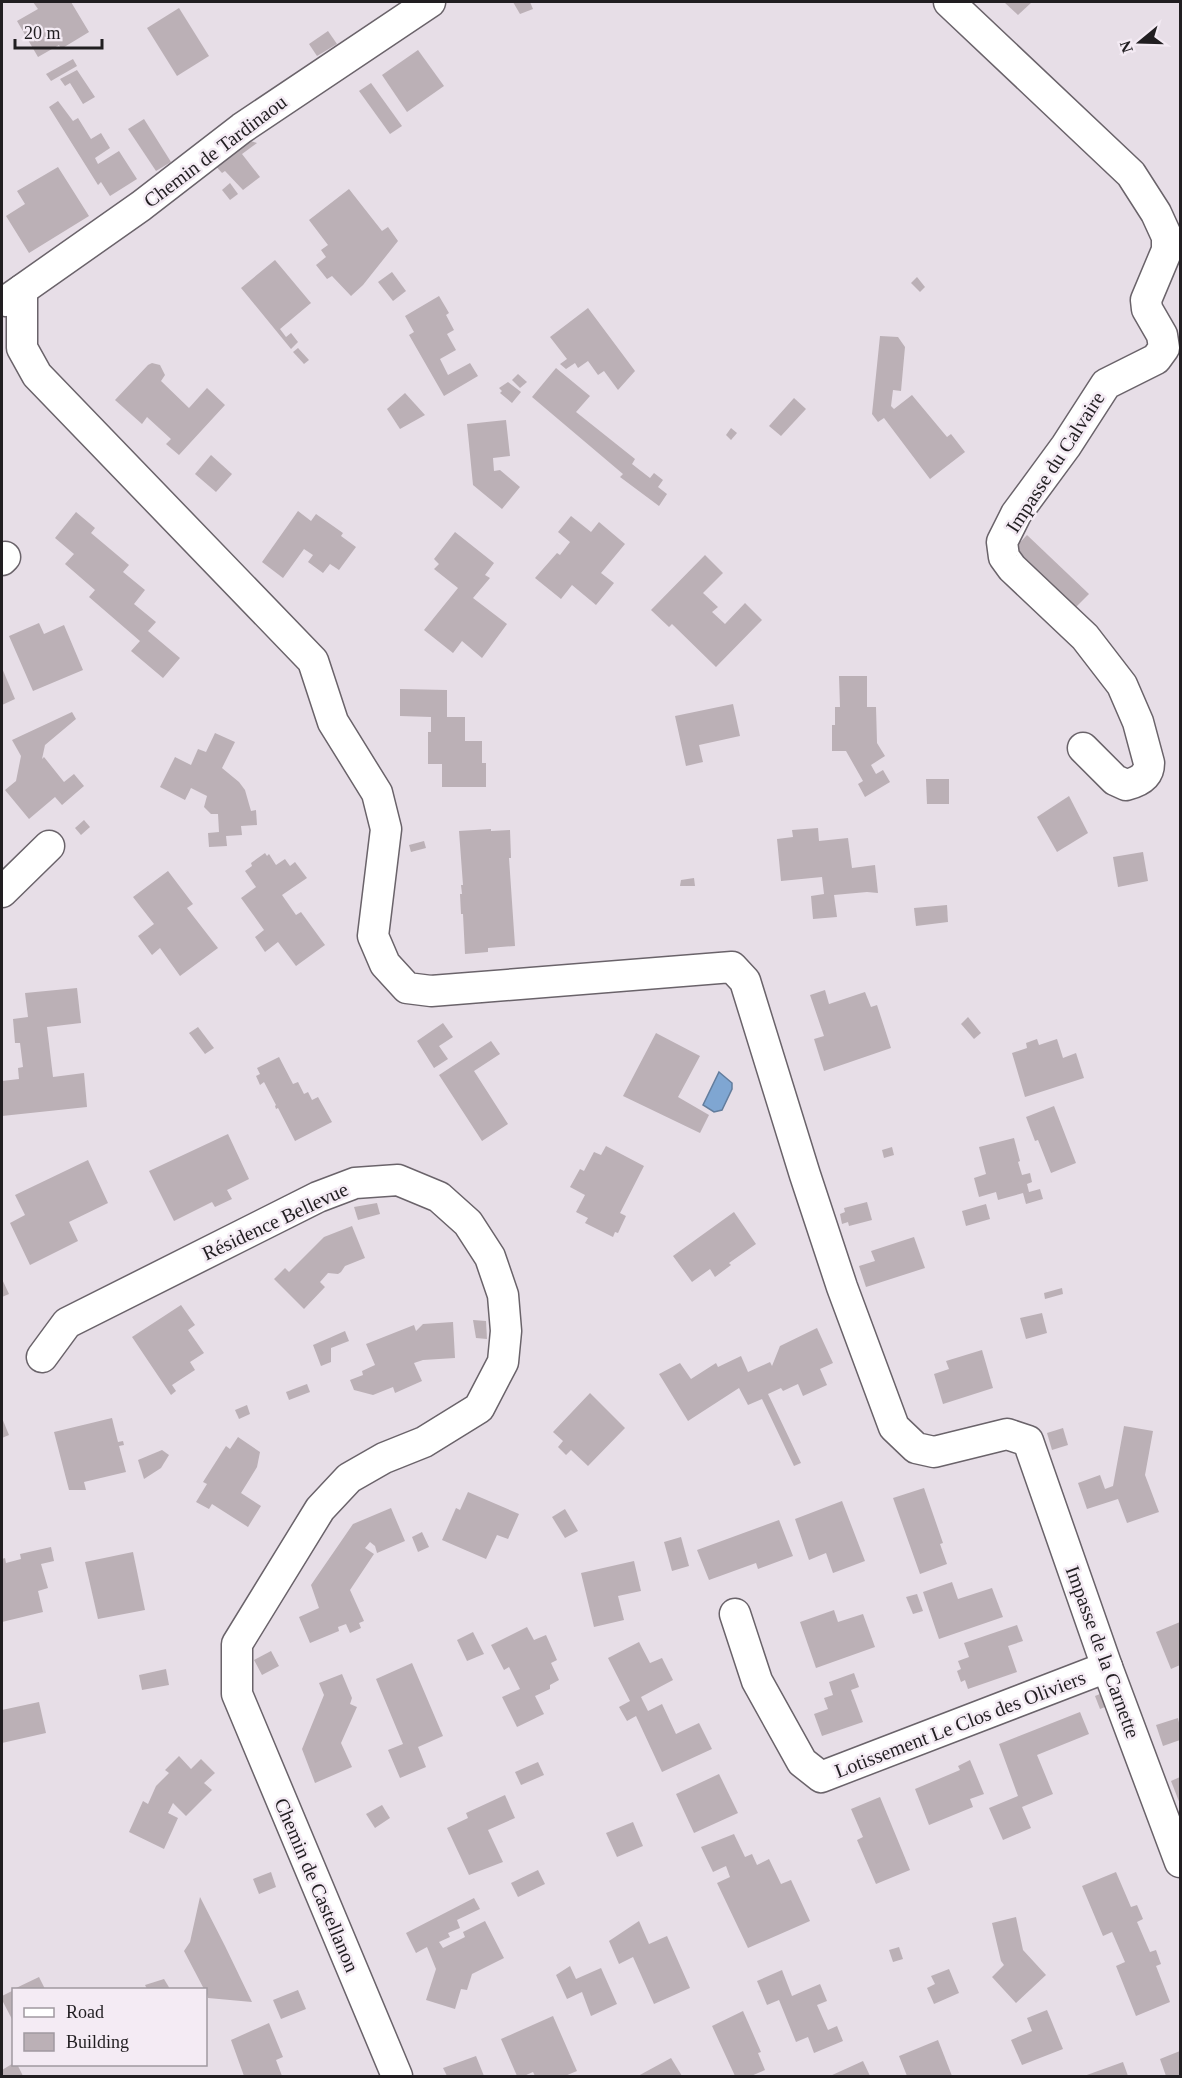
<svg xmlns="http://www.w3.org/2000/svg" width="1182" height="2078" font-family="Georgia,serif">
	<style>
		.water { fill: #7fa6d2; stroke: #637d9d; stroke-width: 1.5 }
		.building { fill: #bbb0b6 }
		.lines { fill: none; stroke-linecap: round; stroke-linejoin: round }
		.minor-casing { stroke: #6a636a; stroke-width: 33 }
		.minor { stroke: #fff; stroke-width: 30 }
		.labels { text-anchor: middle; stroke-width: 5; stroke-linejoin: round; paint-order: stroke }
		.street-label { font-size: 20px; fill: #211e21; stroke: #f4ebf4 }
	</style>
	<rect width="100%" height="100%" fill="#e7dee7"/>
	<path class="water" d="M719 1072 732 1083V1089L722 1110 714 1112 703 1105Z"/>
	<g class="building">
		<path d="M33 2H71L89 32 61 49 59 45 38 57 17 21 38 9Z"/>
		<path d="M513 2H530L533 9 520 14Z"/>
		<path d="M1004 2H1032L1018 15Z"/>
		<path d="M179 8 209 56 177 76 147 28Z"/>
		<path d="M328 31 337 44 317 56 309 44Z"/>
		<path d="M418 50 444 86 407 112 382 75Z"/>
		<path d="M73 59 77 66 51 81 46 74Z"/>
		<path d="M77 70 95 97 83 104 70 83 65 86 60 79Z"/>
		<path d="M371 83 402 126 390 134 359 91Z"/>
		<path d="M58 101 73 121 78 118 91 139 101 133 110 148 95 158 98 164 119 151 137 179 110 196 101 182 98 185 49 107Z"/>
		<path d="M144 119 171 162 156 171 128 129Z"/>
		<path d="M245 139 257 143 242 154 260 177 243 190 225 171 222 173 212 162Z"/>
		<path d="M58 167 89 216 29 253 6 216 25 204 17 191Z"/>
		<path d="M230 183 238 194 230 200 222 190Z"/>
		<path d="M349 189 382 231 388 227 398 241 363 285 351 296 332 276 327 279 316 265 326 257 321 250 328 245 309 220Z"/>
		<path d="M275 260 311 303 280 329 286 337 291 333 298 342 291 349 241 288Z"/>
		<path d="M392 272 406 291 393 301 378 282Z"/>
		<path d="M917 277 925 287 920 292 911 283Z"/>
		<path d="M439 296 449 313 446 315 454 330 447 334 456 350 440 359 448 375 470 363 478 376 444 396 409 335 414 332 405 316Z"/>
		<path d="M588 308 635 371 618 390 604 371 598 375 588 361 578 368 575 363 566 369 560 364 567 359 550 337Z"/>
		<path d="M880 336 898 337 905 347 901 391 893 390 891 406 894 409 912 395 947 437 951 434 965 452 930 479 884 418 878 422 872 414Z"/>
		<path d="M298 348 309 360 304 364 293 352Z"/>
		<path d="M152 363 160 365 165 375 161 381 189 408 207 388 225 405 179 455 166 444 171 439 147 417 142 424 115 400 148 365Z"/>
		<path d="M556 368 590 396 576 412 635 459 632 464 650 478 654 473 663 480 658 487 667 494 659 506 620 477 623 474 532 397Z"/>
		<path d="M518 374 527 382 520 388 512 380Z"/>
		<path d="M508 382 521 392 512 403 500 393 502 391 499 388Z"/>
		<path d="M405 393 425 415 400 429 387 409Z"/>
		<path d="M794 398 806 409 781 436 769 426Z"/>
		<path d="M506 420 510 456 493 458 494 471 500 470 520 487 502 509 473 485 467 424Z"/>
		<path d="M731 428 737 433 731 440 726 435Z"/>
		<path d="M211 455 232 474 216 492 195 474Z"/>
		<path d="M298 511 311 521 316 514 343 533 341 536 356 547 339 570 330 564 323 573 308 562 313 555 304 549 283 578 262 562Z"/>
		<path d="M76 512 95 528 91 533 129 565 123 572 145 590 134 604 156 622 148 631 180 658 163 678 131 651 140 641 89 597 95 590 65 564 74 554 55 538Z"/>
		<path d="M571 516 591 532 599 522 625 544 601 573 614 583 596 605 572 585 561 599 535 578 557 553 560 555 570 542 558 532Z"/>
		<path d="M455 532 494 563 485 575 490 578 473 598 507 624 482 658 462 641 453 653 424 630 458 588 434 569 439 564 434 559Z"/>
		<path d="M1027 535 1089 594 1076 607 1014 549Z"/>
		<path d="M705 555 723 573 703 593 718 607 712 612 725 624 745 603 762 620 716 667 672 624 669 627 651 610Z"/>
		<path d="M39 623 44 634 64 625 83 670 33 691 9 636Z"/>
		<path d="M2 668 15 699 2 705Z"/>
		<path d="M839 676H867V707H876L877 743 885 756 871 765 876 774 883 770 890 782 865 797 858 784 863 781 846 751H832V725H835V707H840Z"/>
		<path d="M400 689 447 690V717H465V741H482V763H486V787H442V764H428V732H431V717L400 716Z"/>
		<path d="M733 704 740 736 699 745 703 762 686 766 675 716Z"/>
		<path d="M72 712 76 719 45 745 42 759 44 757 64 782 74 774 84 786 62 805 55 797 29 819 5 790 16 781 21 756 12 740Z"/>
		<path d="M215 733 235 742 222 768 239 782 245 790 251 811 256 810 257 825 241 826 242 835 226 836 227 846 209 847 208 833 219 832 218 814H211L204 807 207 796 191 788 185 800 160 787 175 757 191 765 198 749 206 752Z"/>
		<path d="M926 779H949V804H927Z"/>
		<path d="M1069 796 1088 833 1057 852 1037 817Z"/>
		<path d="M84 820 90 827 81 835 75 828Z"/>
		<path d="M818 828 819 841 848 838 852 868 875 865 878 893 867 892 834 895 837 917 813 919 811 896 824 894 822 877 781 881 777 839 793 837 792 830Z"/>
		<path d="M491 829V831L510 830 511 858H509L515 946 488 948V952L465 954 463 914H461L460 894H462L461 885H463L459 831Z"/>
		<path d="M424 841 426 848 411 852 409 845Z"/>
		<path d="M1143 852 1148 881 1118 887 1113 857Z"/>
		<path d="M265 853 267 856 269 854 276 865 285 859 290 866 295 862 307 878 282 895 296 915 301 912 325 945 296 966 278 942 265 952 255 937 264 930 241 898 256 887 245 871 252 866 251 863Z"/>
		<path d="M168 871 193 904 187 908 218 948 180 976 160 948 152 955 138 936 154 924 133 897Z"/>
		<path d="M694 878 695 886H680L681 880Z"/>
		<path d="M947 905 948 922 916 926 914 908Z"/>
		<path d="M77 988 81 1023 47 1027 53 1077 84 1073 87 1107 2 1116V1081L19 1079 18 1068 23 1067 20 1043H15L13 1019 28 1017 25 993Z"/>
		<path d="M825 990 829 1004 865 992 871 1007 877 1005 891 1048 824 1071 814 1039 824 1036 810 995Z"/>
		<path d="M968 1017 981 1033 974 1039 961 1024Z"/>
		<path d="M443 1023 453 1037 439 1046 448 1059 434 1068 417 1041Z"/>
		<path d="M198 1027 214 1048 205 1054 189 1033Z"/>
		<path d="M656 1033 700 1056 678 1097 709 1115 700 1133 623 1096Z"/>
		<path d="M1037 1039 1039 1045 1057 1039 1063 1058 1076 1053 1084 1078 1025 1097 1012 1053 1027 1048 1026 1043Z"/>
		<path d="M491 1041 500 1054 474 1071 508 1124 482 1141 439 1075Z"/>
		<path d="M279 1057 293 1084 298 1082 304 1094 308 1092 312 1100 318 1097 332 1122 295 1141 278 1108 276 1109 275 1106 276 1105 264 1082 260 1085 256 1076 260 1074 257 1068Z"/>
		<path d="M1054 1106 1076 1163 1051 1173 1038 1140 1035 1141 1026 1117Z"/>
		<path d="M228 1134 249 1179 227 1190 232 1199 215 1207 212 1202 174 1221 149 1171Z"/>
		<path d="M1014 1138 1020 1161 1018 1162 1022 1175 1030 1173 1032 1182 1027 1184 1029 1192 1040 1189 1043 1199 1026 1204 1023 1193 998 1200 996 1192 979 1197 974 1178 986 1174 979 1147Z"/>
		<path d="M606 1146 644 1166 620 1213 626 1216 618 1233 615 1232 613 1237 585 1223 588 1218 576 1212 585 1195 570 1187 580 1169 584 1171 594 1152 601 1155Z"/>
		<path d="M892 1147 894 1155 884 1158 882 1150Z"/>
		<path d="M88 1160 108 1203 69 1222 78 1241 30 1265 10 1223 25 1215 15 1195Z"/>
		<path d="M867 1202 872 1220 849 1226 848 1222 842 1224 840 1214 845 1212 844 1208Z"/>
		<path d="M377 1203 380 1214 358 1220 354 1207Z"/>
		<path d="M986 1204 990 1219 966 1226 962 1211Z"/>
		<path d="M734 1212 756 1244 729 1263 731 1265 715 1277 710 1269 692 1282 673 1256Z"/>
		<path d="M352 1226 365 1258 345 1266 341 1272 338 1274 328 1273 320 1282 325 1287 304 1309 274 1279 285 1268 289 1272 324 1237Z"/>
		<path d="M914 1237 925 1268 866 1287 859 1266 875 1261 871 1251Z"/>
		<path d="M2 1279 9 1294 2 1297Z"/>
		<path d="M1062 1288 1063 1294 1045 1299 1044 1293Z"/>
		<path d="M181 1305 195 1325 188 1330 204 1353 190 1362 195 1370 172 1385 176 1391 171 1395 132 1337Z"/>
		<path d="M1042 1313 1047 1333 1026 1339 1020 1318Z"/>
		<path d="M473 1320 486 1321 487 1339 476 1338Z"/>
		<path d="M453 1322 455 1358 423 1360 414 1363 422 1381 395 1393 393 1387 373 1395 354 1390 350 1380 363 1375 362 1371 375 1365 366 1344 414 1325 416 1331 423 1324Z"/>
		<path d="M817 1328 833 1363 820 1369 827 1385 803 1396 798 1384 783 1391 781 1388 768 1394 801 1463 794 1466 762 1399 748 1405 739 1388 688 1421 659 1374 680 1363 691 1379 716 1363 718 1367 741 1356 748 1372 770 1362 772 1366 780 1346Z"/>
		<path d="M345 1331 349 1341 331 1348V1362L321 1366 313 1345Z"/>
		<path d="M982 1350 993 1388 943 1404 934 1374 949 1369 946 1361Z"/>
		<path d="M307 1384 310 1392 289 1400 286 1392Z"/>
		<path d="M590 1393 625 1428 588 1466 571 1450 566 1455 558 1447 563 1441 553 1432Z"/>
		<path d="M247 1405 250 1414 239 1419 235 1410Z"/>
		<path d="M2 1418 9 1435 2 1438Z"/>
		<path d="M112 1418 118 1442 123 1441 124 1445 119 1446 126 1472 84 1482 86 1490H69L54 1432Z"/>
		<path d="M1124 1426 1153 1431 1145 1475 1159 1512 1127 1523 1118 1499 1087 1509 1078 1483 1100 1475 1105 1489 1113 1486Z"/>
		<path d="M1063 1428 1068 1445 1052 1450 1047 1433Z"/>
		<path d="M238 1437 260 1452 257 1467 241 1493 261 1506 248 1527 212 1504 209 1509 196 1502 207 1484 203 1482 226 1446 230 1449Z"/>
		<path d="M162 1450 169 1455 161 1468 144 1479 138 1460Z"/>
		<path d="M924 1488 943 1543 940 1544 947 1564 920 1574 893 1498Z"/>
		<path d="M468 1492 519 1514 508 1539 497 1535 486 1559 442 1540 456 1508 460 1510Z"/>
		<path d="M842 1501 865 1561 833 1573 826 1553 809 1560 795 1519Z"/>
		<path d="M391 1508 405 1541 377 1553 375 1546 370 1542 365 1548 374 1554 350 1590 364 1621 359 1623 361 1628 350 1633 346 1624 338 1627 339 1631 310 1643 299 1617 319 1608 311 1585 353 1524Z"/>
		<path d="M565 1509 578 1531 565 1538 552 1517Z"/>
		<path d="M779 1520 793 1556 758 1569 756 1563 709 1580 697 1550Z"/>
		<path d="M422 1532 429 1547 418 1552 412 1537Z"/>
		<path d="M681 1537 689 1566 672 1571 664 1542Z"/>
		<path d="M51 1547 54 1561 41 1564 48 1588 38 1591 43 1612 2 1622V1559L5 1558 6 1563 21 1559 20 1554Z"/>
		<path d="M133 1552 145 1610 98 1619 85 1562Z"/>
		<path d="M634 1561 641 1591 618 1596 624 1620 594 1627 581 1573Z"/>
		<path d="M952 1582 958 1599 992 1588 1003 1617 939 1639 923 1592Z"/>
		<path d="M917 1594 923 1611 913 1614 906 1597Z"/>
		<path d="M834 1610 838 1622 863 1614 875 1647 816 1668 800 1622Z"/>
		<path d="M1180 1622V1665L1171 1669 1156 1632Z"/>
		<path d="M1017 1625 1023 1641 1008 1646 1017 1672 968 1689 965 1680 961 1682 957 1671 961 1669 958 1661 969 1657 964 1643Z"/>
		<path d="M527 1627 534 1640 546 1635 557 1660 551 1663 559 1680 550 1685V1689L535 1696 544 1714 517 1727 502 1697 520 1689 509 1667 504 1670 491 1645Z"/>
		<path d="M473 1632 484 1654 467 1661 457 1640Z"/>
		<path d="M639 1642 650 1663 662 1658 673 1680 641 1697 648 1711 662 1704 676 1734 699 1723 712 1749 662 1772 636 1716 627 1721 619 1707 630 1701 608 1658Z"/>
		<path d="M271 1651 279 1666 262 1675 254 1660Z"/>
		<path d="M412 1663 443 1736 418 1747 426 1767 400 1778 388 1750 403 1744 376 1679Z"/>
		<path d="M166 1669 169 1685 142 1690 139 1675Z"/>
		<path d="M854 1673 859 1687 851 1690 863 1722 822 1736 814 1714 828 1709 824 1698 833 1695 829 1682Z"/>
		<path d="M342 1674 352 1698 350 1704 357 1707 341 1743 352 1767 315 1783 302 1749 324 1695 319 1683Z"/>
		<path d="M1100 1694 1107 1697 1110 1705 1100 1709 1095 1696Z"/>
		<path d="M39 1702 46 1733 2 1743V1710Z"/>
		<path d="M1080 1712 1089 1734 1037 1755 1053 1794 1022 1807 1031 1828 1003 1840 989 1808 1018 1796 999 1744Z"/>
		<path d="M1178 1718 1180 1727V1740L1163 1746 1156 1725Z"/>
		<path d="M179 1756 191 1769 201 1759 215 1773 204 1783 212 1790 186 1816 173 1803 168 1813 178 1818 164 1849 129 1832 143 1801 148 1804 156 1786 169 1773 165 1770Z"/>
		<path d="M970 1760 984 1794 970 1799 973 1807 929 1825 915 1789 960 1770 958 1766Z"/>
		<path d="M538 1762 544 1775 521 1785 515 1772Z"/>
		<path d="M719 1774 738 1813 694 1833 676 1794Z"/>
		<path d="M1180 1777V1804L1171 1781Z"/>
		<path d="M505 1795 515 1818 488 1830 503 1862 469 1875 447 1828 468 1818 466 1813Z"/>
		<path d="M880 1797 910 1870 876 1884 857 1840 863 1837 851 1809Z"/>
		<path d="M382 1805 390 1818 375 1828 366 1814Z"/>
		<path d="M633 1822 643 1846 617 1857 606 1833Z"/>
		<path d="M734 1834 745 1857 752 1854 757 1865 769 1859 781 1884 791 1880 810 1921 748 1948 717 1883 730 1877 726 1866 713 1872 701 1847Z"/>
		<path d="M538 1870 545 1884 518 1897 511 1883Z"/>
		<path d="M271 1872 276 1887 259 1894 253 1879Z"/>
		<path d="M1116 1872 1131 1907 1137 1905 1143 1919 1137 1922 1150 1952 1156 1950 1161 1964 1156 1966 1170 2002 1136 2016 1116 1966 1125 1962 1112 1932 1103 1936 1082 1886Z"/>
		<path d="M200 1897 225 1946 252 2002 208 1998 206 1989H204L184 1951 190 1942Z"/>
		<path d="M474 1898 480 1909 457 1920 460 1928 448 1933 450 1937 439 1942 443 1948 465 1937 463 1932 485 1921 504 1958 472 1974 467 1990 461 1989 455 2009 426 2000 436 1969 427 1947 416 1953 406 1933Z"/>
		<path d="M1016 1917 1023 1950 1046 1975 1016 2003 992 1977 1004 1965 1001 1961 992 1923Z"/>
		<path d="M639 1921 649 1944 667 1936 690 1988 654 2004 633 1957 619 1964 609 1941Z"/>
		<path d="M899 1947 903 1959 893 1962 889 1950Z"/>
		<path d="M570 1966 576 1979 601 1968 617 2004 591 2016 582 1992 567 1999 556 1975Z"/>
		<path d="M949 1969 959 1993 934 2004 927 1988 935 1984 931 1976Z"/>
		<path d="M782 1970 792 1996 820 1984 827 2001 817 2005 828 2030 837 2026 843 2041 814 2053 808 2037 796 2042 779 2000 767 2005 757 1981Z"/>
		<path d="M39 1977 45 1989H14Z"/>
		<path d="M164 1979 170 1989H147L145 1985Z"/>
		<path d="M14 1990V2023L2 2000V1996Z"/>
		<path d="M298 1990 306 2009 281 2019 273 2000Z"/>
		<path d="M1047 2010 1063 2049 1022 2065 1011 2040 1032 2031 1027 2018Z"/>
		<path d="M743 2011 761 2052 758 2053 765 2070 751 2076H735L712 2026Z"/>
		<path d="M553 2016 577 2071 565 2076H535L533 2072 524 2076H517L501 2039Z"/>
		<path d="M269 2023 283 2057 276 2060 282 2076H244L231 2040Z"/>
		<path d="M938 2040 952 2076H907L899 2056Z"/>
		<path d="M1180 2051V2076H1166L1160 2059Z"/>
		<path d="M476 2056 484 2076H447L443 2068Z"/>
		<path d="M671 2058 682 2076H638Z"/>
		<path d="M863 2061 870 2076H830Z"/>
		<path d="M1123 2062 1128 2076H1084Z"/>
		<path d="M12 2064H17L23 2076H2V2070Z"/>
	</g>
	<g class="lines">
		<g class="minor-casing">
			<g id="minor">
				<path d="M949 2 1131 174 1156 213 1167 237V250L1146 300 1147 309 1162 335 1164 348 1156 359 1106 384 1066 446 1016 514 1002 542 1004 557 1012 568 1085 637 1122 685 1138 722 1149 763C1149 777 1138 782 1126 785L1115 780 1083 748"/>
				<path d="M22 290V348L37 375 313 661 333 722 377 793 386 829 373 936 385 964 407 988 431 991 732 967 745 981 805 1175 842 1287 894 1427 916 1448 934 1452 1007 1434 1028 1441 1107 1667 1180 1862"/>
				<path d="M6 301 141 206 242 128 430 2"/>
				<path d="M2 560 5 557"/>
				<path d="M2 892 49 846"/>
				<path d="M42 1357 67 1323 318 1197 355 1183 398 1180 439 1197 468 1223 490 1257 503 1295 506 1331 503 1362 479 1408 424 1442 384 1458 349 1478 320 1509 237 1644V1694L397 2076"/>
				<path d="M735 1614 757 1681 802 1762 821 1777 1107 1667"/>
			</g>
		</g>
		<use href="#minor" class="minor"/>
	</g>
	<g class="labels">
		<g class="street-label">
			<text transform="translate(215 151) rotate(-37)" y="7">Chemin de Tardinaou</text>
			<text transform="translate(1055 462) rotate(-57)" y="7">Impasse du Calvaire</text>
			<text transform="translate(275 1221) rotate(-25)" y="7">Résidence Bellevue</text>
			<text transform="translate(1103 1652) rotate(70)" y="7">Impasse de la Carnette</text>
			<text transform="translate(960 1724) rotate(-21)" y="7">Lotissement Le Clos des Oliviers</text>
			<text transform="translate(317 1885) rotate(67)" y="7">Chemin de Castellanon</text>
		</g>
	</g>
	<rect width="1182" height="2078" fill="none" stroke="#211e21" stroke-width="6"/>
	<rect x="12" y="1988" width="195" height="78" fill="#f4ebf4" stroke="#a099a0" stroke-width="1.5"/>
	<rect x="24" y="2008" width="30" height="9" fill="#ffffff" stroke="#a099a0" stroke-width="1.5"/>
	<text x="66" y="2018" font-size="18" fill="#211e21">Road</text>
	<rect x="24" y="2033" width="30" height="18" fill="#bbb0b6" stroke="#a099a0" stroke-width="1.5"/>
	<text x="66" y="2048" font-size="18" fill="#211e21">Building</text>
	<g transform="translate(1140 42) rotate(251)" stroke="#f4ebf4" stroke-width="4.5" paint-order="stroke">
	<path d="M0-4.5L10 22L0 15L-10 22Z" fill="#211e21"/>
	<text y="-9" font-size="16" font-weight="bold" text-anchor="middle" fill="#211e21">N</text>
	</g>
	<path d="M15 39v9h87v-9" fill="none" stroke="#211e21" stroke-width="3"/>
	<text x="24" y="39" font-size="18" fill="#211e21" stroke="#f4ebf4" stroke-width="4.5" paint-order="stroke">20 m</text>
</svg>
